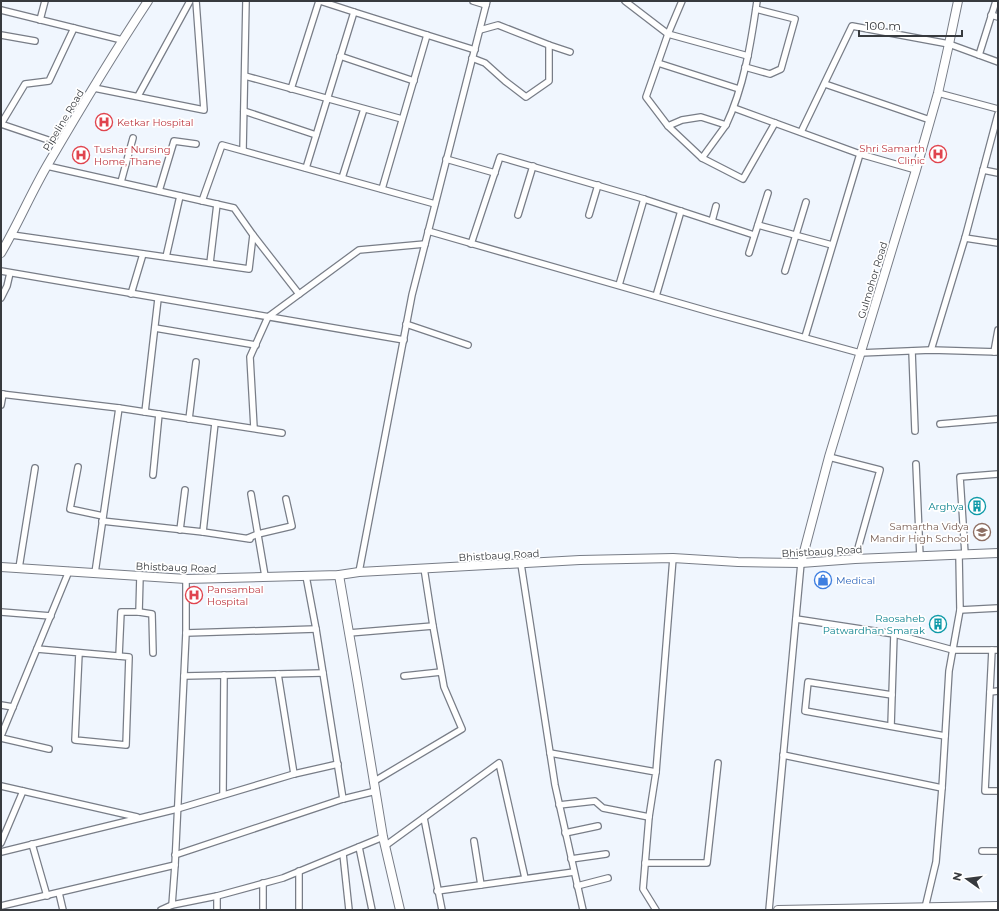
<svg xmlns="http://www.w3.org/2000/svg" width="999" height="911" font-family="Montserrat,sans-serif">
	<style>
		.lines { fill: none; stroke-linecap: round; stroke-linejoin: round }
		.street-casing { stroke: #787d87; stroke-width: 8 }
		.secondary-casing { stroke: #787d87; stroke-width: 10 }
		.street { stroke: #fff; stroke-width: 5.5 }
		.secondary { stroke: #fff; stroke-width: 8 }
		.labels { text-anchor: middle; stroke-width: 3.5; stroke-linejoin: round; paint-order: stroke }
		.street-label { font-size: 10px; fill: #373a3e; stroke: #fff }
		.health-label { font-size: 10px; fill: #be3a42; stroke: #fff; text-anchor: start }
		.culture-label { font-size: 10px; fill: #0d838f; stroke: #fff; text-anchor: end }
		.education-label { font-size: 10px; fill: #785e54; stroke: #fff; text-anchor: end }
		.shop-label { font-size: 10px; fill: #366cbe; stroke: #fff; text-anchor: start }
	</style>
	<rect width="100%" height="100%" fill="#f0f6fe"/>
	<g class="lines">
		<g class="street-casing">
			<g id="street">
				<path d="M320 1 354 12"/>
				<path d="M473 1 486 5"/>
				<path d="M625 1 668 34 748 56"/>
				<path d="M682 1 668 34 646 97 668 126 682 120 701 117 726 125 702 158"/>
				<path d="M1 10 122 40"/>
				<path d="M991 15 998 17"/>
				<path d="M40 20 45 1"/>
				<path d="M1 35 35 41"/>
				<path d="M549 45 570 52"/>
				<path d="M979 55 996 1"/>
				<path d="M340 56 414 81"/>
				<path d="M472 58 485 63 505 81 526 97 549 81V45L498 25 480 30"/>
				<path d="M658 63 739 89"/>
				<path d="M745 67 770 74 781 69 795 19 756 9"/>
				<path d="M245 76 402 119"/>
				<path d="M825 84 930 120"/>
				<path d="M94 88 204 110 196 1"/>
				<path d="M291 89 319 1"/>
				<path d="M938 93 998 109"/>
				<path d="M138 96 190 1"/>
				<path d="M734 108 860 154"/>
				<path d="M244 111 316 135"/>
				<path d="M1 124 25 84 49 81 74 28"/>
				<path d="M1 124 60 144"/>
				<path d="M726 125C744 87 751 43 757 1"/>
				<path d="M668 126 702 158 743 179 775 123"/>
				<path d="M801 132 852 26 949 44 998 62"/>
				<path d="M243 150 246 1"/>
				<path d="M446 159 495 173"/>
				<path d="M306 168 354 12 427 35"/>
				<path d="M983 170 998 173"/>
				<path d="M342 178 364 109"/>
				<path d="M121 182 133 138"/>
				<path d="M382 189 427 35 475 50"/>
				<path d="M159 191 174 141 196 144"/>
				<path d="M202 201 222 145 435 204"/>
				<path d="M518 215 533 166"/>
				<path d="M589 215 598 185"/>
				<path d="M712 221 716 206"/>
				<path d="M758 225 832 245"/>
				<path d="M428 231 714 313 860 353 931 350 998 352"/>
				<path d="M12 235 249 269 253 235 234 208 47 166"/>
				<path d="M253 235 299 294"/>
				<path d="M965 238 998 243"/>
				<path d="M471 244 500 157 644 199"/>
				<path d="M749 253 768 193"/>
				<path d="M166 257 180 196"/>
				<path d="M210 263 217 204"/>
				<path d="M1 271 404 340"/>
				<path d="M785 271 806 202"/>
				<path d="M619 285 644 199 754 235"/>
				<path d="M131 294 143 254"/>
				<path d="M656 296 681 211"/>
				<path d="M1 298 7 286 10 273"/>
				<path d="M406 324 468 345"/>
				<path d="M155 328 256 345"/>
				<path d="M805 337 860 154 916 170"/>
				<path d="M931 350 965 238 998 114"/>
				<path d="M912 351 915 431"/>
				<path d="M994 352 998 330"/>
				<path d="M1 394 119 408 282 433"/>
				<path d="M1 405 3 394"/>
				<path d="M145 412 158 299"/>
				<path d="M189 419 196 362"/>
				<path d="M940 424 998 419"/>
				<path d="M254 428 250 357 268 317 359 250 425 244"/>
				<path d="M829 457 880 470 855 559"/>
				<path d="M916 464 920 557"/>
				<path d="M78 467 70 509 103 516"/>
				<path d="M153 475 159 414"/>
				<path d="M251 494 265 576"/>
				<path d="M102 521 203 532 215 423"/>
				<path d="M180 530 185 490"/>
				<path d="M203 532 250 539"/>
				<path d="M248 538 258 534 292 526 286 499"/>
				<path d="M965 554 960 477 998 474"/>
				<path d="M959 555 960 610 998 608"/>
				<path d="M521 564 555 785 583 910"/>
				<path d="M19 568 35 468"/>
				<path d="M359 572 412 295 487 1"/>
				<path d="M95 573 119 408"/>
				<path d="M306 576 316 629 343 799"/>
				<path d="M186 579V633L175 865 172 905 217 896 283 878 383 837"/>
				<path d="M1 612 51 616"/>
				<path d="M139 612 152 614 153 653"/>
				<path d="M796 619 894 634 953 650H998"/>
				<path d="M186 633 316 629"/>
				<path d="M349 633 433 626"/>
				<path d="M37 649 129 657 126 745 75 740 79 653"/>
				<path d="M992 650 985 791H998"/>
				<path d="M119 656 121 612H139L140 576"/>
				<path d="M278 674 294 774"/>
				<path d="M184 676 323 673"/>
				<path d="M404 676 441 672"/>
				<path d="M990 692 998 691"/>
				<path d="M892 695 808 682 805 711 945 736"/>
				<path d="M1 705 13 707"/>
				<path d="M891 726 894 634"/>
				<path d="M1 736 69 571"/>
				<path d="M1 738 49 749"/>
				<path d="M550 753 656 772 649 817 643 889 656 910"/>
				<path d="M783 755 942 788"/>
				<path d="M656 772 673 558"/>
				<path d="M373 782 462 729 444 687 433 626 424 568"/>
				<path d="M1 786 137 817"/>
				<path d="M223 794 224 675"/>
				<path d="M559 805 595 801 603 808 649 817"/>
				<path d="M424 818 442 910"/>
				<path d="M565 833 598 826"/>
				<path d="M474 841 481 885"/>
				<path d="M1 843 23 791"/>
				<path d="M32 844 47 896"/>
				<path d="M385 846 499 763 525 878"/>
				<path d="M359 847 372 910"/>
				<path d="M982 851H998"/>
				<path d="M1 852 177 809 294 774 338 764"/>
				<path d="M343 854 349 910"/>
				<path d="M175 855 343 799 376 791"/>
				<path d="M571 859 606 854"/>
				<path d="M645 863H707L718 763"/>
				<path d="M577 886 608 878"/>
				<path d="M437 891 574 872"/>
				<path d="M59 893 63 910"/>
				<path d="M217 896V910"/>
				<path d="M1 906 175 865"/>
				<path d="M925 908 936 862 942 788 949 671 960 610"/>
				<path d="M161 910 172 905"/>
				<path d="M263 910V883"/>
				<path d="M299 910V871"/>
				<path d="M769 910 801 563"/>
			</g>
		</g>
		<g class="secondary-casing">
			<g id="secondary">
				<path d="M1 253C18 224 31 193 48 164 80 109 113 54 148 1"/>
				<path d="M801 563 829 457 916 170 938 93 949 44 958 1"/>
				<path d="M1 567 186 579 339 575 359 572 580 560 673 558 738 562 801 563 855 559 998 553"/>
				<path d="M339 575 357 679 383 837 400 910"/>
				<path d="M778 910 998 906"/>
			</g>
		</g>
		<use href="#street" class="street"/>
		<use href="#secondary" class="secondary"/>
	</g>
	<defs>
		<g id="hospital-ring" transform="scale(0.9)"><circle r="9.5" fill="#fff" stroke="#e0444e" stroke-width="1.5"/><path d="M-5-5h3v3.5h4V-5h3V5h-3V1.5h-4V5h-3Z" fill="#e0444e"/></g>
		<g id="building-ring" transform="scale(0.9)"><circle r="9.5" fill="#fff" stroke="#0f9aa8" stroke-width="1.5"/><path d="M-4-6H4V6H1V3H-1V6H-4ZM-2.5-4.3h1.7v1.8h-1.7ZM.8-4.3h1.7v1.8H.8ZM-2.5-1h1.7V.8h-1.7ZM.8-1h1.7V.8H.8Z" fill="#0f9aa8"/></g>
		<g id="school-ring" transform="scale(0.9)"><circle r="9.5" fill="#fff" stroke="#8d6e63" stroke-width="1.5"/><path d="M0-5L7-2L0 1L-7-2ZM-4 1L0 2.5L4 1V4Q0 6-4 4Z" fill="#8d6e63"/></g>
		<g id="shop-ring" transform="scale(0.9)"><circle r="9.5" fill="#fff" stroke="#3f7fe0" stroke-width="1.5"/><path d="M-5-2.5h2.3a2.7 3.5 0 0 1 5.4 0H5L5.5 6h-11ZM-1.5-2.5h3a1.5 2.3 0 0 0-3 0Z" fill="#3f7fe0"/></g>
	</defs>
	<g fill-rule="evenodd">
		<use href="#hospital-ring" x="104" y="122"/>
		<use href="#hospital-ring" x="938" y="154"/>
		<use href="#hospital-ring" x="81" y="155"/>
		<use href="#building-ring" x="977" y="506"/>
		<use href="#school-ring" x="982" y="532"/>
		<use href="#shop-ring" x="823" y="580"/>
		<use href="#hospital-ring" x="194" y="595"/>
		<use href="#building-ring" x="938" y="624"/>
	</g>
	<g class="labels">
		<g class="street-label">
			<text transform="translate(63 120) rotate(-59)" y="4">Pipeline Road</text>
			<text transform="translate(872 280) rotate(-73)" y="4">Gulmohor Road</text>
			<text transform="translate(822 551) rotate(-3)" y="4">Bhistbaug Road</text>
			<text transform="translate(499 555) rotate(-3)" y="4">Bhistbaug Road</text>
			<text transform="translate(176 567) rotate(2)" y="4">Bhistbaug Road</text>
		</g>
		<g class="health-label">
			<text x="117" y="126">Ketkar Hospital</text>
			<text x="925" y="152" text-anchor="end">Shri Samarth<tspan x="925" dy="12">Clinic</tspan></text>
			<text x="94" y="153">Tushar Nursing<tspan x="94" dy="12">Home, Thane</tspan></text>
			<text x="207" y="593">Pansambal<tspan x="207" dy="12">Hospital</tspan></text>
		</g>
		<g class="culture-label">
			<text x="964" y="510">Arghya</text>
			<text x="925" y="622">Raosaheb<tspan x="925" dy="12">Patwardhan Smarak</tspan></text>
		</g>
		<g class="education-label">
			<text x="969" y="530">Samartha Vidya<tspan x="969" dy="12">Mandir High School</tspan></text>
		</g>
		<g class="shop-label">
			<text x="836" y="584">Medical</text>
		</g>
	</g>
	<rect width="999" height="911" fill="none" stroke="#373a3e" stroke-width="4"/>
	<g transform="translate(967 879) rotate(284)" stroke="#ffffff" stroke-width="3" paint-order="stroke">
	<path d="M0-3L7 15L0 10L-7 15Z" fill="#373a3e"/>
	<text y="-6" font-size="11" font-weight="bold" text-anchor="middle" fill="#373a3e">N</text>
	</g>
	<path d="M859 30v6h103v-6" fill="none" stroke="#373a3e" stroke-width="2"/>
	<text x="865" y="30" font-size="12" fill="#373a3e" stroke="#ffffff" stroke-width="3" paint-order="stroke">100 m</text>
</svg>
